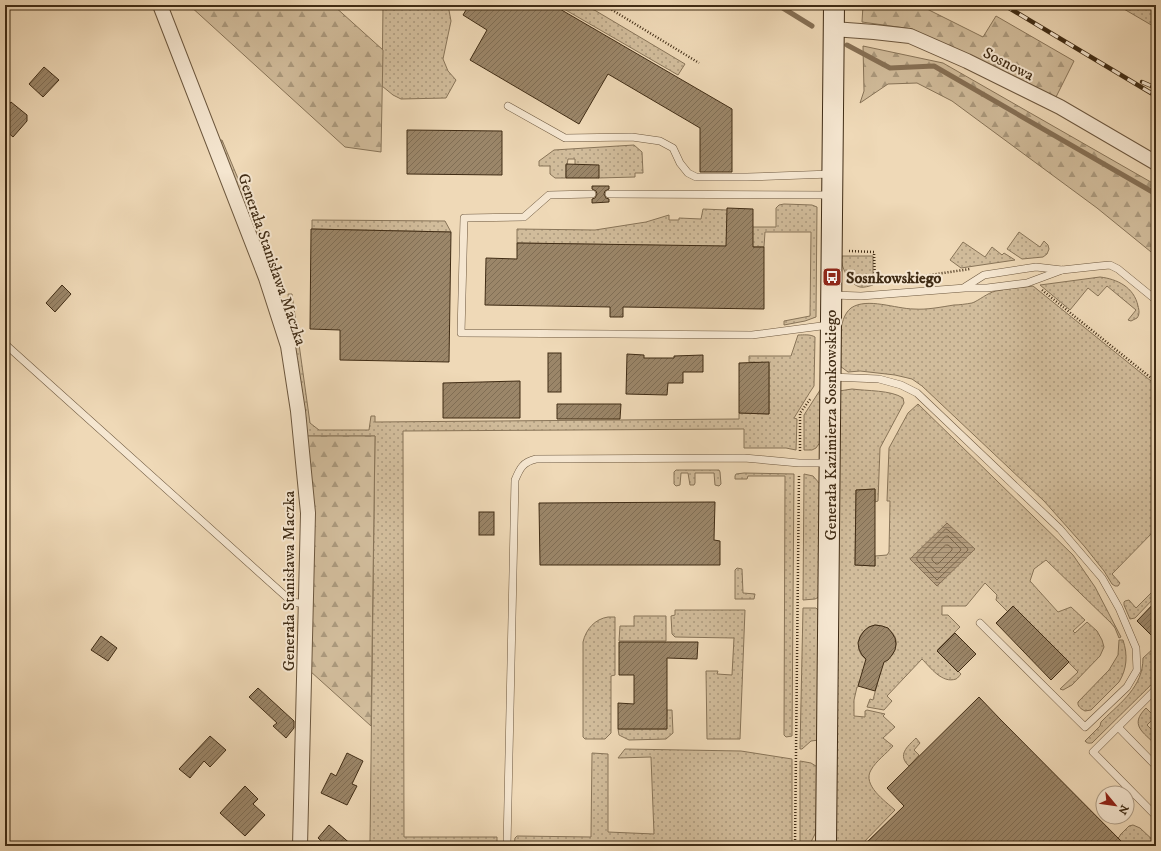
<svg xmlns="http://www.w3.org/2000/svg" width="1161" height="851" font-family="'IM FELL DW Pica',serif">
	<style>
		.green { fill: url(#green-dots); stroke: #887458; fill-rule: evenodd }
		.forest { fill: url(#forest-firs); stroke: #887458 }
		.water { fill: url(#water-rules); stroke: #867055 }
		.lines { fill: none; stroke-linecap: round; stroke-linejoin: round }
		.shore { stroke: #7a654a; stroke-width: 1 }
		.stream { stroke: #867055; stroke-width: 5 }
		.building { fill: url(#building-hatch); stroke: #402c15 }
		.lane-casing { stroke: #6c573e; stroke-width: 8 }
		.street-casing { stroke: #6c573e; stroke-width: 16 }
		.secondary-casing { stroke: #402c15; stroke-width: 22 }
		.path { stroke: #402c15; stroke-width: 2.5; stroke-dasharray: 1 2; stroke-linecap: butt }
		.lane { stroke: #f5e6d0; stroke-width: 7 }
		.street { stroke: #f5e6d0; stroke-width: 14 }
		.secondary { stroke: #f5e6d0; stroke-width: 20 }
		.rail-casing { stroke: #402c15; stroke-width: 4.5 }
		.rail { stroke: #f5e6d0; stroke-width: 3; stroke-dasharray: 9; stroke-linecap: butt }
		.labels { text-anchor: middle; stroke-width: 4; stroke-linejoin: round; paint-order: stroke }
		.street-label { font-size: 16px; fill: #402c15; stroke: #f5e6d0 }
		.poi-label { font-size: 16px; font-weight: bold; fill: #402c15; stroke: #f5e6d0; text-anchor: start }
	</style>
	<defs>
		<pattern id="green-dots" width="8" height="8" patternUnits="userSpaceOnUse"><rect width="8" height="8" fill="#d1bc9b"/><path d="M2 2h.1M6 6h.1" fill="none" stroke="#ab997d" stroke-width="1.8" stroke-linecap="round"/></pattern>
		<pattern id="forest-firs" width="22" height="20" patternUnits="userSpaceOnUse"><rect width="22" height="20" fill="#d1bc9b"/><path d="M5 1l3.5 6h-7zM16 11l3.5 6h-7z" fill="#ab997d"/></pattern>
		<pattern id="water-rules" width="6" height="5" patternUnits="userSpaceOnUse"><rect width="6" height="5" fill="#b49e80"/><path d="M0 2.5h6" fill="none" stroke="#948168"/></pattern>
		<pattern id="building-hatch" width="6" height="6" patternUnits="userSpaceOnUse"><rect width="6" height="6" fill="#9b8669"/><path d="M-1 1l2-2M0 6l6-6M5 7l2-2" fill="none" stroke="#806e55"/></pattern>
	</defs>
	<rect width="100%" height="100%" fill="#efd9b7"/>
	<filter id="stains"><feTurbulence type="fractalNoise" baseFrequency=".005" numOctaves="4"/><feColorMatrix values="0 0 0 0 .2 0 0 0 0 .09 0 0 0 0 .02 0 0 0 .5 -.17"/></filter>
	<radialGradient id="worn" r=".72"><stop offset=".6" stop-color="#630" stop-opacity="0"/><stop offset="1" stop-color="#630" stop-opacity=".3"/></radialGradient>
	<g class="green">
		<path d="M383 5H448L451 21 443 59 448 71 456 80 446 98 401 99 393 95 382 86Z"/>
		<path d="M557 5H586L685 64 678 75Z"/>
		<path d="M1117 5H1156V27L1153 26Z"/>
		<path d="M222 140 273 263 275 283 273 284 214 141Z"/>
		<path d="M634 145 642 152 643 173H635V177L599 178 575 165V159H568L567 165H566V178H555L550 174V166H539V161L554 150Z"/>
		<path d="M784 204 812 205 817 207 816 317 805 321 784 325V321L810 316 811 232H765L764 247 517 243V229L595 230 646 222 669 215V220H679V218L701 219 703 209 727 210 753 227H776V208L779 205Z"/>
		<path d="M312 220 445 221 451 232 312 229Z"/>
		<path d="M1019 232 1040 247 1044 241 1048 245 1049 249 1047 254 1043 257 1022 259 1007 249Z"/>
		<path d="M963 242 985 257 992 247 1002 255 1004 253 1015 260 961 268 950 260Z"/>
		<path d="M842 256H873V285C869 286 864 288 860 287 850 285 839 265 842 256Z"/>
		<path d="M1100 277C1117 279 1134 287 1138 306 1139 310 1140 314 1137 318L1131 321 1128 320 1136 310 1107 286 1098 296 1088 288 1070 310 1040 285Z"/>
		<path d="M1033 286 1156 385V529L1112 574 1120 583 1118 586H1115L1112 584 1104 571 1085 547 1044 501 922 386 912 379 895 375 860 371 848 372 840 366C840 350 837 319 851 308 867 297 896 309 914 309 927 310 941 307 954 305 959 305 966 304 972 303 980 300 987 293 996 291 1008 288 1021 288 1033 286Z"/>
		<path d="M288 294H292L310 423 319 430H369L371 416H375V422L739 419V413L769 414V363L749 362V356H791L798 335C804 335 810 334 815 337L814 386 810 392 794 418 797 419 796 450 786 448H744V429L403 431 404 837H497V846H374L370 841 375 436H306Z"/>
		<path d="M822 387 821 441 816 448 812 450H804V415Z"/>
		<path d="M852 389C867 391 891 390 903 398L904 403 880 448 878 501 875 502V489L856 490 855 565 875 566V556L887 555 889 552 890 501H887L889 448 908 413 918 404 1073 555 1095 587 1121 637 1119 638 1115 628 1111 623 1046 560 1034 569 1030 581 1058 612 1071 607 1085 620 1073 631 1075 633 1087 622 1097 631 1102 640 1104 647 1100 656 1072 685 1063 690 1060 689 1078 672 1013 606 1008 612 996 600 997 595 985 583 966 606H942V615H948L960 627 937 650 961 674C959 676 958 678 956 679 942 684 930 667 922 659L887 696 892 701 884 710 867 707 870 699 873 700 880 673 858 686V687H857L854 700V716L865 717V711L867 710 885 714 883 716 895 727 883 738 893 746C886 754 876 761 871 770 862 785 885 801 895 810L862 844V846H834L839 391ZM875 625C888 626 900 635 895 649 893 656 889 659 882 660 879 661 874 662 870 661 857 658 855 639 864 631 867 627 871 626 875 625Z"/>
		<path d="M676 470H719L720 472 721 484 719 486 715 485 714 473H695V483L694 485H690L688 473H681L680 485 676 486 674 484V472Z"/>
		<path d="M744 473 794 474 792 736 786 737 784 735 785 476H748L747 479H735V476L736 474Z"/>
		<path d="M804 474 813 476 820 484 821 596 815 599 803 600Z"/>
		<path d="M737 568 742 569 743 593 755 594 754 599H735V570Z"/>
		<path d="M1156 588V596L1135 618 1130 619 1124 605V602L1125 601 1129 600 1136 608Z"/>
		<path d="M803 608H816L820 612 819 740 811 741 802 749H800Z"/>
		<path d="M675 610H745L740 739H707L706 671H718L717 674 732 675 734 638 675 637 672 634 671 616 675 615Z"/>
		<path d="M634 616H666V641H619L620 626H634Z"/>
		<path d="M608 617H615V675L611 676V733L605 739H585L583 737V642C586 629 595 619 608 617Z"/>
		<path d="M1119 640H1123C1128 655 1127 669 1119 682L1091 710 1085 711C1081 709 1077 706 1078 702L1109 670 1118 655Z"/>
		<path d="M1156 646V680L1092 743C1090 743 1087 744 1085 741L1100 726 1101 722 1103 720C1121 702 1143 687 1143 658Z"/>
		<path d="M1146 708 1155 717 1147 725 1156 734V745C1143 732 1129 725 1146 708Z"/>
		<path d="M667 710H672L673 733 666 739 629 740 619 735 618 729H666Z"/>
		<path d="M916 738 920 743 914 750 919 755 909 766C897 755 907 747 916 738Z"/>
		<path d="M625 749 741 751 792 759V846H514L515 838 517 836 591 837 592 753 608 754V832L654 834 651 757 618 758Z"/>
		<path d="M800 761 811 763 819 768 817 830 809 846H800Z"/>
		<path d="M1133 825 1140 828 1156 843V846H1126L1118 838 1120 836V835L1129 826Z"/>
	</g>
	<g class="forest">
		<path d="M189 5H333L383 50 381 152 345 147Z"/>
		<path d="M863 5H919L983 37 996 16 1074 61 1055 99 912 29 862 22Z"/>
		<path d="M863 46 943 63 1156 185V256L1097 208 952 101 917 83 888 84 860 103 864 91Z"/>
		<path d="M306 436H375L371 726 310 671Z"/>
	</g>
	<path class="water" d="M947 523 975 549 937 586 910 559Z"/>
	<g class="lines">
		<g class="shore">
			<path d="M946 529 948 530 967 548 968 550 938 579 937 580 917 560V558Z"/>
			<path d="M946 536H948L960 548 961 550 939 572H937L924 560V558Z"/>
			<path d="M946 545H948L952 548V550L938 564H936L932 560V558Z"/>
		</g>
		<g class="stream">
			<path d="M778 5 812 26"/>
			<path d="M847 45 890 68 934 66 1156 194"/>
		</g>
	</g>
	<g class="building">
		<path d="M469 5H553L732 109V172H700V128L608 74 579 124 470 60 487 30 463 15Z"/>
		<path d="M44 67 59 80 43 97 29 84Z"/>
		<path d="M11 102 27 115V121L13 137 5 130V109Z"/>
		<path d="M407 130 502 131V175L407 174Z"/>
		<path d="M566 164 599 165V178H566Z"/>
		<path d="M592 186H609V189L605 191 604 194 606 198 609 199V202L592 203V199L595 198 597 194 596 191 592 189Z"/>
		<path d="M727 208 753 209V247H764V309L623 307V317H610V307L485 305 486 258 517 259V243L726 246Z"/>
		<path d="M311 229 451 232 449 362 340 360V330L310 329Z"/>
		<path d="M62 285 71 294 55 312 46 303Z"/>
		<rect x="548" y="353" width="13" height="39"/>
		<path d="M627 354 644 355V358H674V356L703 355V372H683V383H668L667 395 626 394Z"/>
		<path d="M769 362V414L739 413V363Z"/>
		<path d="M520 381V418H443V383Z"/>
		<path d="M557 404H621L620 419H557Z"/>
		<path d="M875 489V566L855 565 856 490Z"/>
		<path d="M715 502 714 540 720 541V565H540L539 503Z"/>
		<rect x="479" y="512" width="15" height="23"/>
		<path d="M1156 601V640L1137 621Z"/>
		<path d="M1013 606 1069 662 1051 680 996 623Z"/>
		<path d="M875 625 882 626 888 628 892 633 895 638 896 644 895 650 892 655 888 660 884 662 875 691 858 686 866 659 862 655 859 649 858 643 860 637 864 631 869 627Z"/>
		<path d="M955 633 976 654 958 672 937 651Z"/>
		<path d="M101 636 117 648 108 661 91 650Z"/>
		<path d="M619 642H698L697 659 667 658V729H618V703L634 704V675H619Z"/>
		<path d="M258 688 294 721V728L286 738 273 726 277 723 249 697Z"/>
		<path d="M979 697 1000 719 1126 846H863L904 806 887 788Z"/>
		<path d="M210 736 226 750 210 767 204 761 190 778 179 769Z"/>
		<path d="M347 753 363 761 352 784 357 786 347 805 321 793 331 773 336 776Z"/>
		<path d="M245 786 258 799 253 804 265 815 245 836 220 813Z"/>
		<path d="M329 825 353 846H327L318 838Z"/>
	</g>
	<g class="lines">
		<g class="lane-casing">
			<g id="lane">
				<path d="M508 106 565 138 632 137 660 141 673 148 680 163 688 173 696 177H747L831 174"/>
				<path d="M592 194 549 195 524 217 464 218 461 333 752 335 829 325"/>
				<path d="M609 194 832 195"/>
				<path d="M965 287 984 275 1036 267 1062 270 1099 266 1110 265 1118 269 1156 300"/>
				<path d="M833 295 861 296 965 288H987L1027 283 1062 270"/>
				<path d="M5 344 292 602 306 604"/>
				<path d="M831 377 879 379 901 385 917 393 1060 529 1102 578 1119 608 1136 648 1137 670 1127 687 1085 727 980 623"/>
				<path d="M1156 689 1093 752 1156 816"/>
				<path d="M1118 727 1156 766"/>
				<path d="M507 846 515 480C520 468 523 462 536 459L744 458 799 463H829"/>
			</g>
		</g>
		<g class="street-casing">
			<g id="street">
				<path d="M160 5 266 278 288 346 298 411 308 513 300 846"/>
				<path d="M833 29 874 32 910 36 967 61 1060 107 1156 163"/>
			</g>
		</g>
		<g class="secondary-casing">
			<path id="secondary" d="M826 846 834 5"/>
		</g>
		<g class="path">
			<path d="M604 5 699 63"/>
			<path d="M849 251 874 252 875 283"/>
			<path d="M903 279 970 269"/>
			<path d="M1042 290 1156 382"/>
			<path d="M800 451V413L811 398"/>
			<path d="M795 846 799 474"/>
		</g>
		<use href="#lane" class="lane"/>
		<use href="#street" class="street"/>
		<use href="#secondary" class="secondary"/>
		<g class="rail-casing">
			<g id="rail">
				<path d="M1004 5 1156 96"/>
				<path d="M1142 82 1156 88"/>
			</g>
		</g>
		<use href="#rail" class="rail"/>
	</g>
	<defs>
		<g id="bus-square" transform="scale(1)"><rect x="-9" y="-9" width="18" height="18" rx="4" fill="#8f2418" stroke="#f5e6d0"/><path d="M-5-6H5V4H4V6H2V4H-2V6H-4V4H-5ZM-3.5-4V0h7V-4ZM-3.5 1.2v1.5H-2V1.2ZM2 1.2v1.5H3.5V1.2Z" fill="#fff"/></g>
	</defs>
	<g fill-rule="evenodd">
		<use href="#bus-square" x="832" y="277"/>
	</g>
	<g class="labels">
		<g class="street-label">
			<text transform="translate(1009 63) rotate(27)" y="6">Sosnowa</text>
			<text transform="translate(273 259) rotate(71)" y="6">Generała Stanisława Maczka</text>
			<text transform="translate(830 425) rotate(-90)" y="6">Generała Kazimierza Sosnkowskiego</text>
			<text transform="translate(288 581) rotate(-90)" y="6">Generała Stanisława Maczka</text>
		</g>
		<g class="poi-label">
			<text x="846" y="283">Sosnkowskiego</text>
		</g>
	</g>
	<rect width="1161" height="851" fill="none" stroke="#efd9b7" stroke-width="20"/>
	<rect x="6" y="6" width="1149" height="839" fill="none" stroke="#402c15" stroke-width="2"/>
	<rect x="10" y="10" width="1141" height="831" fill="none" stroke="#402c15"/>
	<g transform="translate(1115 805) rotate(119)"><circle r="19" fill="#f5e6d0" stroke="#ad9c85"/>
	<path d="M0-3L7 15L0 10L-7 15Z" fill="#8f2418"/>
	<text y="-6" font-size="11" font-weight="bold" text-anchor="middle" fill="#402c15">N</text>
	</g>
	<rect width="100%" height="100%" filter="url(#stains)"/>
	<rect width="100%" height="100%" fill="url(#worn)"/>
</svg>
